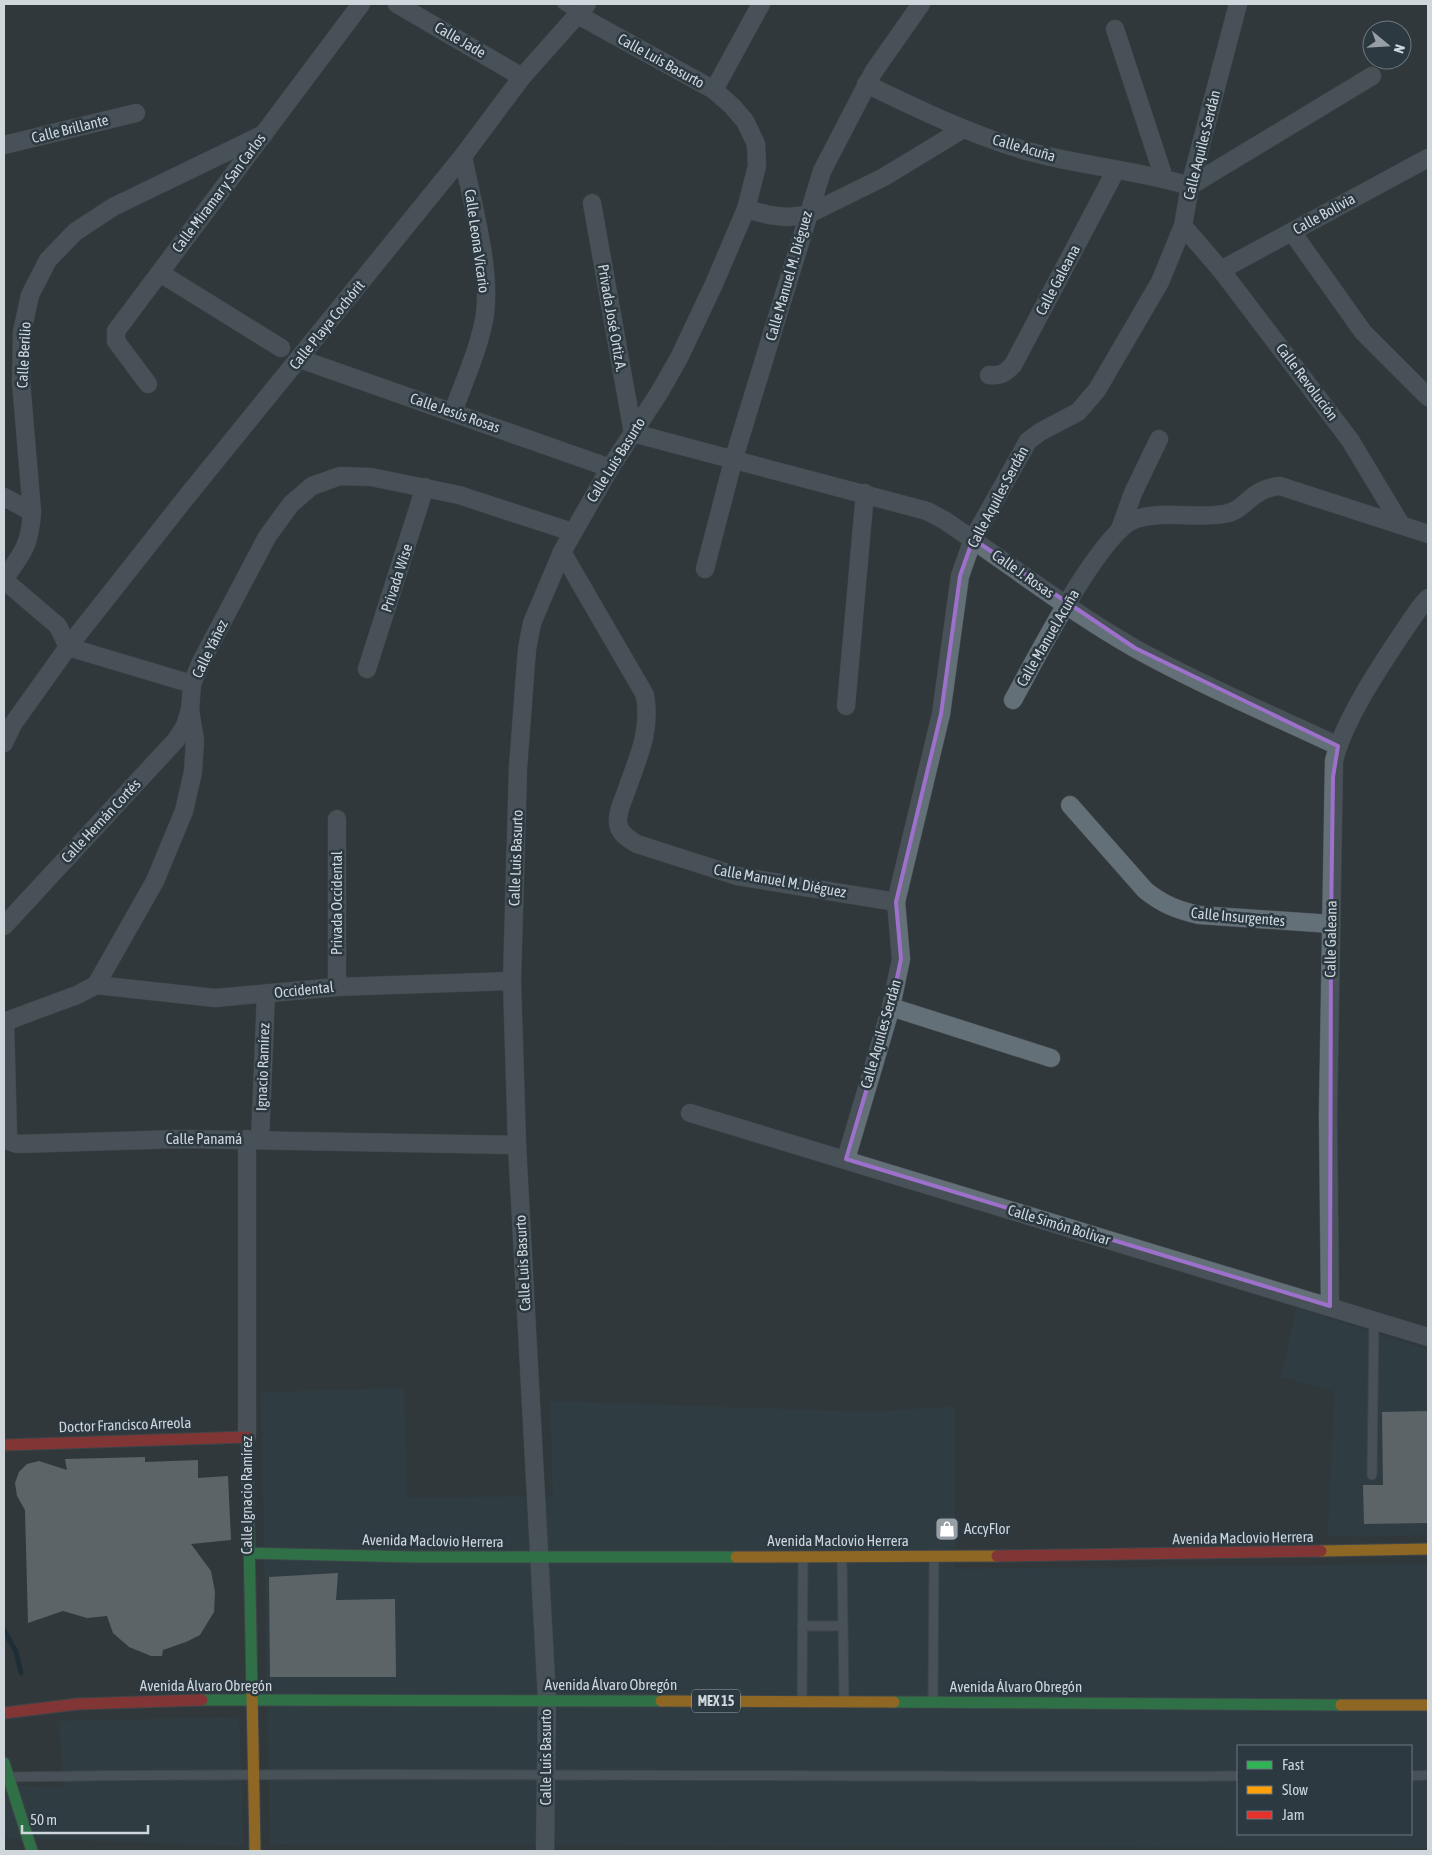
<svg xmlns="http://www.w3.org/2000/svg" width="1432" height="1855" font-family="'Asap Condensed',sans-serif">
	<style>
		.built { fill: #2e404b; fill-rule: evenodd }
		.lines { fill: none; stroke-linecap: round; stroke-linejoin: round }
		.stream { stroke: #052231; stroke-width: 5 }
		.building { fill: #92999d }
		.lane-casing { stroke: #4e5458; stroke-width: 11 }
		.street-casing { stroke: #4e5458; stroke-width: 19 }
		.fast-casing { stroke: #4e5458; stroke-width: 13 }
		.slow-casing { stroke: #4e5458; stroke-width: 13 }
		.jam-casing { stroke: #4e5458; stroke-width: 13 }
		.lane { stroke: #647078; stroke-width: 9 }
		.street { stroke: #647078; stroke-width: 18 }
		.fast { stroke: #30b455; stroke-width: 11 }
		.slow { stroke: #ff9f0a; stroke-width: 11 }
		.jam { stroke: #e5322d; stroke-width: 11 }
		.marked { fill: none; stroke: #9d70cb; stroke-width: 4; stroke-linejoin: round }
		.labels { text-anchor: middle; stroke-width: 5; stroke-linejoin: round; paint-order: stroke }
		.shield { fill: #2c3941; stroke: #9ea7ae; stroke-width: 1 }
		.shield-label { font-size: 14px; font-weight: bold; fill: #cfd6dc }
		.street-label { font-size: 15px; fill: #cfd6dc; stroke: #2c3941 }
		.poi-label { font-size: 15px; fill: #cfd6dc; stroke: #2c3941; text-anchor: start }
	</style>
	<rect width="100%" height="100%" fill="#31383c"/>
	<g class="built">
		<path d="M1296 1308 1428 1350V1535L1328 1537 1334 1391 1281 1377Z"/>
		<path d="M404 1388 407 1498 553 1496 550 1401 873 1412 955 1406V1569L1428 1564V1848L270 1844 261 1392ZM1238 1746H1411V1834H1238Z"/>
		<path d="M239 1717 244 1846 4 1838V1785L63 1788 59 1721Z"/>
	</g>
	<g class="lines">
		<path class="stream" d="M4 1630 16 1652 21 1673"/>
	</g>
	<g class="building">
		<path d="M1428 1411V1523L1364 1524 1363 1485H1383L1382 1412Z"/>
		<path d="M145 1457V1462L198 1460V1478L228 1476 231 1540 191 1544 211 1571 215 1592 214 1612 200 1635 186 1642 163 1650 162 1656H151L129 1647 113 1633 107 1616 87 1618 63 1611 28 1623 25 1510 17 1496 15 1483 19 1472 27 1464 39 1461 67 1470 65 1459Z"/>
		<path d="M338 1573 336 1600 395 1599 396 1677H270L269 1577Z"/>
	</g>
	<g class="lines">
		<g class="lane-casing">
			<g id="lane">
				<path d="M562 4 578 15"/>
				<path d="M1372 1475 1374 1320"/>
				<path d="M842 1559 844 1698"/>
				<path d="M802 1626H843"/>
				<path d="M802 1698 803 1559"/>
				<path d="M933 1699 934 1557"/>
				<path d="M1411 1776 1428 1775"/>
				<path d="M11 1777C420 1771 829 1778 1238 1776"/>
			</g>
		</g>
		<g class="street-casing">
			<g id="street">
				<path d="M397 4 522 77"/>
				<path d="M1115 29 1164 178"/>
				<path d="M866 84C918 109 971 135 1027 151 1081 166 1137 170 1190 186L1372 76"/>
				<path d="M714 90 761 4"/>
				<path d="M4 145 136 113"/>
				<path d="M592 203 633 433 927 511 944 520C1008 563 1069 611 1136 649 1201 685 1270 714 1338 746"/>
				<path d="M746 209 769 215 787 217 807 215 884 177 963 129"/>
				<path d="M1183 226 1221 270 1350 440 1400 523"/>
				<path d="M1292 232 1363 332 1428 397"/>
				<path d="M1221 270 1428 158"/>
				<path d="M160 273 281 348"/>
				<path d="M300 359 610 468"/>
				<path d="M989 375C1001 376 1005 373 1013 365L1116 170"/>
				<path d="M148 384 116 341V331L361 4"/>
				<path d="M453 412C464 381 480 347 485 314 491 266 472 204 463 156"/>
				<path d="M4 497 32 512"/>
				<path d="M1120 529 1133 493 1159 439"/>
				<path d="M562 552 645 695C651 731 639 755 627 789 624 799 617 811 618 822 618 833 629 839 637 844L737 876 896 902"/>
				<path d="M705 569 733 461 822 171 874 71 921 4"/>
				<path d="M4 579C23 553 30 545 32 512L21 381 22 332 30 295 48 260 75 232 113 207 264 134"/>
				<path d="M4 580 58 626 68 647"/>
				<path d="M68 647 192 684"/>
				<path d="M367 669 425 487"/>
				<path d="M1013 700C1033 664 1101 530 1136 519 1165 510 1195 519 1224 514 1248 510 1248 489 1280 486L1428 534"/>
				<path d="M846 706 865 493"/>
				<path d="M4 743 13 724 68 647 188 495 463 156 522 77 587 4"/>
				<path d="M1070 805 1145 890C1162 904 1177 910 1199 915L1331 924"/>
				<path d="M337 819V987"/>
				<path d="M4 926 176 740 185 726 190 710"/>
				<path d="M96 985 215 998 337 987 512 981"/>
				<path d="M891 1007 1051 1058"/>
				<path d="M4 1022 77 995 96 985 155 881 184 811 193 772 195 740 190 710 192 684 201 662 267 537 291 504 312 486 340 476 371 477 459 495 572 532"/>
				<path d="M5 1022 8 1136 11 1142 17 1144 181 1139 517 1145"/>
				<path d="M690 1113 1428 1337"/>
				<path d="M260 1140 266 994"/>
				<path d="M846 1159 891 1007 901 959 896 902 941 714 960 576 973 539 1028 441 1040 432 1078 412 1097 390 1160 282 1183 226 1190 186 1238 4"/>
				<path d="M1330 1306 1328 1114 1334 761C1344 720 1379 668 1403 632 1411 621 1418 608 1428 598"/>
				<path d="M247 1436V1139"/>
				<path d="M545 1851 547 1700 517 1145 512 981 518 768 527 649 532 623 562 552 610 468 659 393 679 358 714 284 746 209 757 166 756 144 745 121 732 106 714 90 578 15"/>
			</g>
		</g>
		<g class="fast-casing">
			<g id="fast">
				<path d="M247 1437 252 1692"/>
				<path d="M248 1553 414 1557H736"/>
				<path d="M202 1700 661 1701"/>
				<path d="M894 1702 1341 1705"/>
				<path d="M4 1763 32 1851"/>
			</g>
		</g>
		<g class="slow-casing">
			<g id="slow">
				<path d="M1321 1551 1428 1549"/>
				<path d="M736 1557 997 1556"/>
				<path d="M252 1692 255 1851"/>
				<path d="M661 1701 894 1702"/>
				<path d="M1341 1705H1428"/>
			</g>
		</g>
		<g class="jam-casing">
			<g id="jam">
				<path d="M4 1445 247 1437"/>
				<path d="M997 1556 1321 1551"/>
				<path d="M4 1713 77 1704 202 1700"/>
			</g>
		</g>
		<use href="#lane" class="lane"/>
		<use href="#street" class="street"/>
		<use href="#fast" class="fast"/>
		<use href="#slow" class="slow"/>
		<use href="#jam" class="jam"/>
	</g>
	<path d="M0 0H1432V1855H0ZM973 539 1135 648 1338 746 1333 777 1331 924 1330 1306 846 1159 891 1007 901 959 896 902 941 714 960 576Z" fill="#31383c" fill-opacity=".55" fill-rule="evenodd"/>
	<path class="marked" d="M973 539 1135 648 1338 746 1333 777 1331 924 1330 1306 846 1159 891 1007 901 959 896 902 941 714 960 576Z"/>
	<defs>
		<g id="shop-square" transform="scale(1.25)"><rect x="-9" y="-9" width="18" height="18" rx="4" fill="#989fa4" stroke="#2c3941"/><path d="M-5-2.5h2.3a2.7 3.5 0 0 1 5.4 0H5L5.5 6h-11ZM-1.5-2.5h3a1.5 2.3 0 0 0-3 0Z" fill="#fff"/></g>
	</defs>
	<g fill-rule="evenodd">
		<use href="#shop-square" x="947" y="1529"/>
	</g>
	<g class="labels">
		<rect class="shield" x="692" y="1689.5" width="48" height="23" rx="4"/>
		<g class="shield-label">
			<text x="716" y="1706">MEX 15</text>
		</g>
		<g class="street-label">
			<text transform="translate(460 40) rotate(30)" y="5">Calle Jade</text>
			<text transform="translate(661 61) rotate(29)" y="5">Calle Luis Basurto</text>
			<text transform="translate(70 129) rotate(-14)" y="5">Calle Brillante</text>
			<text transform="translate(1202 145) rotate(-76)" y="5">Calle Aquiles Serdán</text>
			<text transform="translate(1024 148) rotate(16)" y="5">Calle Acuña</text>
			<text transform="translate(219 193) rotate(-53)" y="5">Calle Miramar y San Carlos</text>
			<text transform="translate(1324 214) rotate(-29)" y="5">Calle Bolivia</text>
			<text transform="translate(477 241) rotate(82)" y="5">Calle Leona Vicario</text>
			<text transform="translate(789 276) rotate(-74)" y="5">Calle Manuel M. Diéguez</text>
			<text transform="translate(1058 280) rotate(-62)" y="5">Calle Galeana</text>
			<text transform="translate(612 318) rotate(80)" y="5">Privada José Ortiz A.</text>
			<text transform="translate(327 325) rotate(-51)" y="5">Calle Playa Cochórit</text>
			<text transform="translate(24 355) rotate(-87)" y="5">Calle Berilio</text>
			<text transform="translate(1307 382) rotate(53)" y="5">Calle Revolución</text>
			<text transform="translate(455 413) rotate(19)" y="5">Calle Jesús Rosas</text>
			<text transform="translate(616 460) rotate(-58)" y="5">Calle Luis Basurto</text>
			<text transform="translate(998 497) rotate(-62)" y="5">Calle Aquiles Serdán</text>
			<text transform="translate(1023 574) rotate(35)" y="5">Calle J. Rosas</text>
			<text transform="translate(397 578) rotate(-72)" y="5">Privada Wise</text>
			<text transform="translate(1048 638) rotate(-60)" y="5">Calle Manuel Acuña</text>
			<text transform="translate(210 649) rotate(-64)" y="5">Calle Yáñez</text>
			<text transform="translate(101 821) rotate(-47)" y="5">Calle Hernán Cortés</text>
			<text transform="translate(516 858) rotate(-88)" y="5">Calle Luis Basurto</text>
			<text transform="translate(780 881) rotate(10)" y="5">Calle Manuel M. Diéguez</text>
			<text transform="translate(337 903) rotate(-90)" y="5">Privada Occidental</text>
			<text transform="translate(1238 917) rotate(5)" y="5">Calle Insurgentes</text>
			<text transform="translate(1331 939) rotate(-89)" y="5">Calle Galeana</text>
			<text transform="translate(304 990) rotate(-6)" y="5">Occidental</text>
			<text transform="translate(881 1034) rotate(-74)" y="5">Calle Aquiles Serdán</text>
			<text transform="translate(263 1067) rotate(-88)" y="5">Ignacio Ramírez</text>
			<text x="204" y="1144">Calle Panamá</text>
			<text transform="translate(1059 1225) rotate(17)" y="5">Calle Simón Bolívar</text>
			<text transform="translate(523 1263) rotate(-93)" y="5">Calle Luis Basurto</text>
			<text transform="translate(125 1425) rotate(-2)" y="5">Doctor Francisco Arreola</text>
			<text transform="translate(247 1495) rotate(-90)" y="5">Calle Ignacio Ramírez</text>
			<text transform="translate(1243 1538) rotate(-1)" y="5">Avenida Maclovio Herrera</text>
			<text transform="translate(433 1541) rotate(1)" y="5">Avenida Maclovio Herrera</text>
			<text x="838" y="1546">Avenida Maclovio Herrera</text>
			<text x="611" y="1690">Avenida Álvaro Obregón</text>
			<text x="206" y="1691">Avenida Álvaro Obregón</text>
			<text x="1016" y="1692">Avenida Álvaro Obregón</text>
			<text transform="translate(546 1757) rotate(-90)" y="5">Calle Luis Basurto</text>
		</g>
		<g class="poi-label">
			<text x="964" y="1534">AccyFlor</text>
		</g>
	</g>
	<rect width="1432" height="1855" fill="none" stroke="#cfd6dc" stroke-width="10"/>
	<rect x="1237" y="1745" width="175" height="90" fill="#2c3941" stroke="#6d787f"/>
	<rect x="1247" y="1761" width="25" height="8" fill="#30b455" stroke="#6d787f"/>
	<text x="1282" y="1770" font-size="15" fill="#cfd6dc">Fast</text>
	<rect x="1247" y="1786" width="25" height="8" fill="#ff9f0a" stroke="#6d787f"/>
	<text x="1282" y="1795" font-size="15" fill="#cfd6dc">Slow</text>
	<rect x="1247" y="1811" width="25" height="8" fill="#e5322d" stroke="#6d787f"/>
	<text x="1282" y="1820" font-size="15" fill="#cfd6dc">Jam</text>
	<g transform="translate(1387 45) rotate(108)"><circle r="24" fill="#2c3941" stroke="#6d787f"/>
	<path d="M0-4L9 19L0 12L-9 19Z" fill="#989fa4"/>
	<text y="-8" font-size="14" font-weight="bold" text-anchor="middle" fill="#cfd6dc">N</text>
	</g>
	<path d="M22 1825v8h126v-8" fill="none" stroke="#cfd6dc" stroke-width="2.5"/>
	<text x="30" y="1825" font-size="15" fill="#cfd6dc" stroke="#2c3941" stroke-width="4" paint-order="stroke">50 m</text>
</svg>
